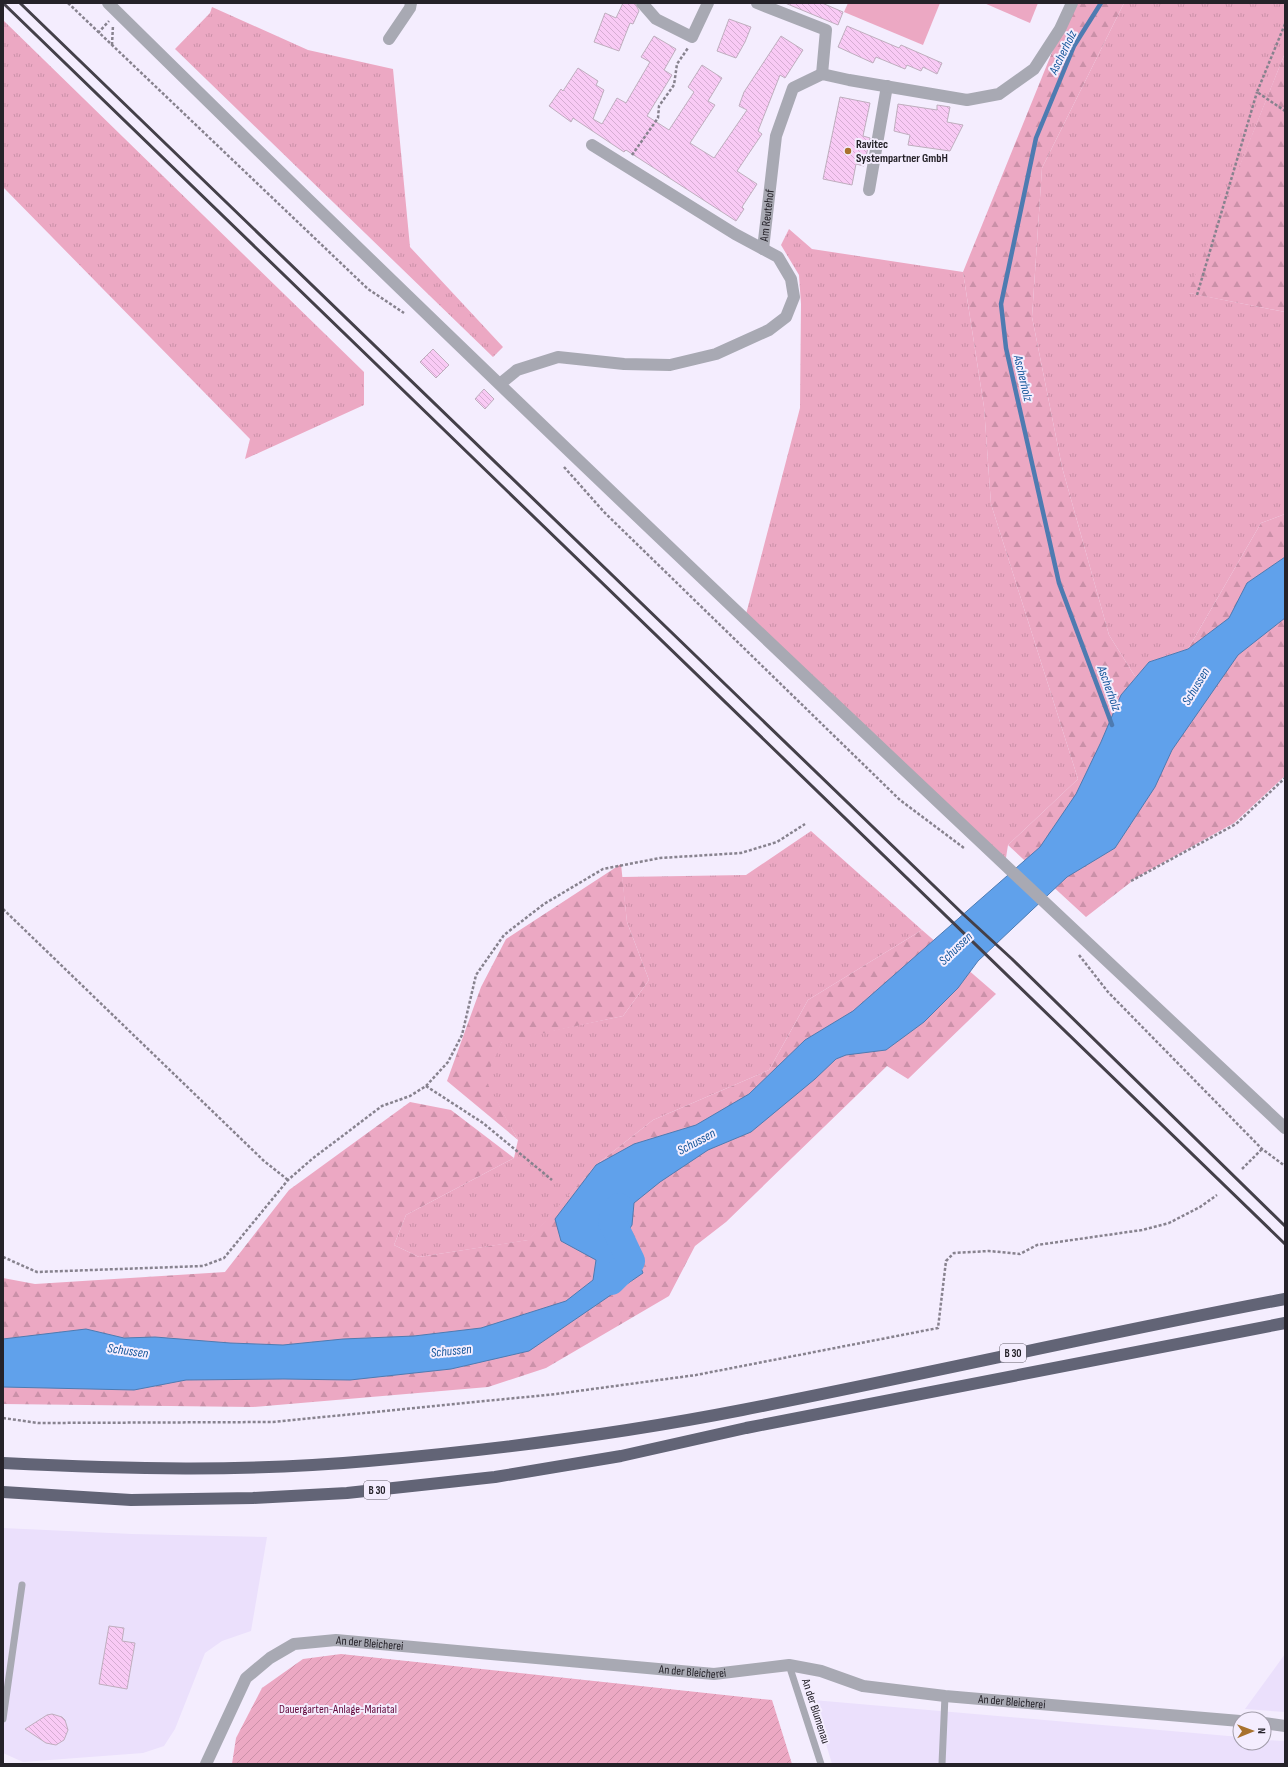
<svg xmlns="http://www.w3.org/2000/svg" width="1288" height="1767" font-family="'Sofia Sans Condensed',sans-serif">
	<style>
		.built { fill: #ebe0fc }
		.grass { fill: url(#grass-tufts) }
		.forest { fill: url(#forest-firs) }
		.garden { fill: url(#garden-furrows) }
		.pitch { fill: #eca8c3 }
		.water { fill: #60a1eb; stroke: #4e7bb1 }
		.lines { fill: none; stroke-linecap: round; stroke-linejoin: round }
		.stream { stroke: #4e7bb1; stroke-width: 4.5 }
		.river { stroke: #60a1eb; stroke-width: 28 }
		.building { fill: url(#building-back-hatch); stroke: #bfaebe }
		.path { stroke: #87828e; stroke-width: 2.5; stroke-dasharray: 3 2; stroke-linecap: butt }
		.service { stroke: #a8a9b3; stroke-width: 7 }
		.minor { stroke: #a8a9b3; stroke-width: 12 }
		.tertiary { stroke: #a8a9b3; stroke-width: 12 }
		.trunk { stroke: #626476; stroke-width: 12 }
		.rail { stroke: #444049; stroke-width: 3 }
		.poi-dot { fill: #a8722d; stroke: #f4edfe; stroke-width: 1.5 }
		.labels { text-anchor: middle; stroke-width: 4; stroke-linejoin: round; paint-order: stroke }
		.shield { fill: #f4edfe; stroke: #635f69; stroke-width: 1 }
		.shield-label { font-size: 11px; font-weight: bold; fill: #252229 }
		.poi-label { font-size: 12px; font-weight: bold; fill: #252229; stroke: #f4edfe; text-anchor: start }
		.street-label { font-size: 12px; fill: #252229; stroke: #f4edfe }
		.park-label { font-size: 12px; fill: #610739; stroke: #f4edfe }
		.water-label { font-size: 13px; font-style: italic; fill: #15579b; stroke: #f4edfe }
	</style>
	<defs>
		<pattern id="grass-tufts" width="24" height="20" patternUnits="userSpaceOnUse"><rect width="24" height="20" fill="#eca8c3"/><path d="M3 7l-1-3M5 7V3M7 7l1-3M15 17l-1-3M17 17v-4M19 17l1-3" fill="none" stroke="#ca90a8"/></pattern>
		<pattern id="forest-firs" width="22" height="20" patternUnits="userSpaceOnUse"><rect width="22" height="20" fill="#eca8c3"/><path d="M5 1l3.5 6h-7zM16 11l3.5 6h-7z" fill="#ca90a8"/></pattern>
		<pattern id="garden-furrows" width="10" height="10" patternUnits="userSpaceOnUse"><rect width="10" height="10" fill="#eca8c3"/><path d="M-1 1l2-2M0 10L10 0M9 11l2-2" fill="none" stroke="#ca90a8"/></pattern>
		<pattern id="building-back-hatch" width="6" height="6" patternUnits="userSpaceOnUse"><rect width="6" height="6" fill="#f9caf5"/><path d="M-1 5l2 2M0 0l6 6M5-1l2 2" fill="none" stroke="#d5add2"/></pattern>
	</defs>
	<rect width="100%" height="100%" fill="#f4edfe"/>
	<g class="built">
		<path d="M3 1528 132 1534 267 1537 251 1631 222 1641 205 1653 175 1729 164 1746 143 1753 23 1762 3 1753Z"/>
		<path d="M1285 1654V1712L1245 1709Z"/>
		<path d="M813 1700 1240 1737V1743H1264V1740L1285 1741V1764H832Z"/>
	</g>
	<g class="grass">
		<path d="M1124 3H1285V53L1189 293 1285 312V514L1261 523 1188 649 1149 662 1136 678 1109 635 1062 467 1032 317 1042 168Z"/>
		<path d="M212 7 308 50 393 69 410 247 503 347 493 357 175 49 210 13Z"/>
		<path d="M3 20 364 372V405L245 459 250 439 3 187Z"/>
		<path d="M789 229 812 249 963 272 984 407 991 504 1078 779 1008 845 1005 864 745 618 800 408 801 304 799 275 781 245Z"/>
		<path d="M811 831 922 930 808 1000 769 1070 653 1120 596 1165 529 1240 419 1257 394 1245 406 1215 514 1158 518 1140 484 1079 502 1041 623 1016 649 980 627 922 622 877 746 875Z"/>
	</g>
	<g class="forest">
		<path d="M1072 3H1124L1042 168 1032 317 1062 467 1109 635 1136 678 1149 662 1188 649 1261 523 1285 514V776L1234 823 1130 881 1131 882 1086 917 1008 845 1078 779 991 504 984 407 963 272Z"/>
		<path d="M1285 53V312L1188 293Z"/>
		<path d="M621 864 627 922 649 980 623 1016 502 1042 485 1079 518 1140 447 1081 481 987 506 939Z"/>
		<path d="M922 930 996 994 908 1079 887 1066 726 1222 695 1246 669 1296 546 1368 488 1387 253 1407 3 1404V1278L35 1284 225 1272 289 1190 410 1102 451 1110 514 1158 406 1215 394 1245 419 1257 528 1240 596 1165 653 1120 769 1070 808 1000Z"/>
	</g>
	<path class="garden" d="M341 1654 772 1700 792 1764H232L236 1738 262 1688 303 1659Z"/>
	<g class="pitch">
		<path d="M848 3H940L923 45 844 12Z"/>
		<path d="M984 3H1038L1030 23Z"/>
	</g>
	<path class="water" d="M1285 557V618L1238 655 1172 750 1155 787 1115 848 1067 877 978 961 958 988 924 1022 886 1050 846 1055 836 1059 815 1079 751 1132 708 1150 660 1182 634 1203 632 1225 617 1249 636 1255 643 1273 529 1351 451 1369 350 1380 284 1379 186 1380 134 1390 3 1387V1339L86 1329 124 1338 155 1337 230 1343 283 1345 343 1339 414 1336 481 1328 566 1301 593 1280 596 1260 561 1241 555 1219 596 1165 634 1144 696 1125 749 1094 805 1040 853 1011 1040 847 1076 794 1101 742 1121 695 1149 662 1188 649 1229 618 1247 583Z"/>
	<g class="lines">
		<path class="stream" d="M1101 3 1074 46 1036 138 1001 304 1006 348 1059 583 1112 725"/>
		<path class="river" d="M611 1281 631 1261 612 1221 619 1207"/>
	</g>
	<g class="building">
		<path d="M623 3H635L639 11 633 24 630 23 619 51 594 42 605 13 616 18Z"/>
		<path d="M785 3H822L843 12 838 25Z"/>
		<path d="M729 19 751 27 745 42 736 58 717 51Z"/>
		<path d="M847 26 899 48 901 45 942 63 937 74 923 67 921 71 907 65 905 69 876 57 873 63 838 47Z"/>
		<path d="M654 36 676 49 664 70 672 75 647 116 669 130 694 92 688 87 702 65 722 78 708 101 715 105 690 143 714 158 747 110 739 106 744 92 781 36 803 50 785 78 780 75 758 131 762 134 737 171 757 184 742 207 744 209 736 221 626 150 624 152 573 118 571 122 549 106 561 89 563 91 578 68 598 81 596 85 604 90 593 119 602 124 617 98 626 103 650 62 641 57Z"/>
		<path d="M840 97 870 103 863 136 870 138 864 166 856 164 852 185 823 179Z"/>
		<path d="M898 104 937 110V105L950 107 947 122 963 125 950 151 908 145 910 135 894 131Z"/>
		<path d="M433 349 449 365 436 378 420 362Z"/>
		<path d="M484 389 494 399 485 409 475 399Z"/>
		<path d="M109 1626 124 1628 122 1641 135 1643 127 1689 99 1684Z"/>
		<path d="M52 1714 62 1717 65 1720 68 1730 64 1740 56 1745 46 1743 25 1729 47 1715Z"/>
	</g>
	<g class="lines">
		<g class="path">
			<path d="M68 3 368 289 404 313"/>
			<path d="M1285 24 1257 92 1285 111"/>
			<path d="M98 33 109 21"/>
			<path d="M112 45 113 25"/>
			<path d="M632 155 658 118 659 106 674 85 677 64 688 48"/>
			<path d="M1197 295 1257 92"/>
			<path d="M564 467 605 513 900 800 964 848"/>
			<path d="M1131 881 1236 824 1285 778"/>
			<path d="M3 909 264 1161 288 1180"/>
			<path d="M1079 955 1108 992 1262 1149 1285 1166"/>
			<path d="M426 1086 483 1123 552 1180"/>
			<path d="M1242 1169 1262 1149"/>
			<path d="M3 1257 37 1272 203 1266 224 1258 288 1180 312 1159 382 1106 410 1096 426 1086 448 1062 462 1035 476 975 504 935 544 904 603 869 660 858 741 853 777 842 805 824"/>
			<path d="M3 1418 38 1423 273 1422 556 1394 696 1375 938 1328 946 1261 954 1253 989 1251 1020 1254 1037 1245 1142 1230 1169 1223 1200 1207 1217 1195"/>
		</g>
		<g class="service">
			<path d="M789 1665 821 1764"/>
			<path d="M3 1719 22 1585"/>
			<path d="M942 1764 945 1696"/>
		</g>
		<g class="minor">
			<path d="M642 3 656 19 692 37 708 3"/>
			<path d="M757 3 826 30 822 74"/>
			<path d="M389 39 410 8 411 3"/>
			<path d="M869 190 887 86"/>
			<path id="s1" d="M763 249 776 136 793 88 822 74 849 80 967 100 999 94 1034 69 1060 29 1072 3"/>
			<path d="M500 384 517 370 558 357 624 364 670 365 716 354 769 330 786 317 794 297 791 279 778 257 735 234 592 145"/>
			<path d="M1264 1723 1285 1726"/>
			<path id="s2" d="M206 1764 246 1678 270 1658 294 1644 336 1640 714 1674 789 1665 821 1671 863 1686 945 1696 1240 1721"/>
		</g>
		<path class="tertiary" d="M108 3C494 384 889 757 1285 1128"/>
		<g class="trunk">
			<path d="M3 1463C125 1469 246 1472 368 1461 493 1450 619 1434 742 1410 923 1375 1104 1333 1285 1299"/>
			<path d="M3 1492 131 1500 253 1498 347 1493 495 1477 621 1456 746 1428 1285 1323"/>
		</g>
		<g class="rail">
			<path d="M3 3 1285 1244"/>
			<path d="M20 3 963 914 1012 959 1285 1226"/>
		</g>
	</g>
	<circle class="poi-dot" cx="848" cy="151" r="4"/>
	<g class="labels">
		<g class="shield">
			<rect x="1000" y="1344" width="26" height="18" rx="3"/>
			<rect x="364" y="1481" width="26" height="18" rx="3"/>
		</g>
		<g class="shield-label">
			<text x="1013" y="1357">B 30</text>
			<text x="377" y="1494">B 30</text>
		</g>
		<g class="poi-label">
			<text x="856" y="148">Ravitec<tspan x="856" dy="14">Systempartner GmbH</tspan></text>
		</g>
		<g class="street-label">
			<text dy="4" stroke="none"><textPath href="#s1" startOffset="34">Am Reutehof</textPath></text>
			<text dy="4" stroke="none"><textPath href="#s2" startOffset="230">An der Bleicherei</textPath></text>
			<text dy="4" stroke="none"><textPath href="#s2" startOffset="554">An der Bleicherei</textPath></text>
			<text dy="4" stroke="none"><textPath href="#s2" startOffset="878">An der Bleicherei</textPath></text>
			<text transform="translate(816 1711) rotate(72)" y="4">An der Blumenau</text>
		</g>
		<g class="park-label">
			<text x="338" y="1713">Dauergarten-Anlage-Mariatal</text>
		</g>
		<g class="water-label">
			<text transform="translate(1062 52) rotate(-64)" y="5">Ascherholz</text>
			<text transform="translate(1024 378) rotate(77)" y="5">Ascherholz</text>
			<text transform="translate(1195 686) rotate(-59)" y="5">Schussen</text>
			<text transform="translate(1110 688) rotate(70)" y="5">Ascherholz</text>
			<text transform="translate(955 948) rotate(-44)" y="5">Schussen</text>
			<text transform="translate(696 1141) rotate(-28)" y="5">Schussen</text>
			<text transform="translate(128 1350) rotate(8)" y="5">Schussen</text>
			<text transform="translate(451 1350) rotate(-6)" y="5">Schussen</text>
		</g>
	</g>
	<rect width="1288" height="1767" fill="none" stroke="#252229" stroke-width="8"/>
	<g transform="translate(1252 1731) rotate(89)"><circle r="19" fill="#f4edfe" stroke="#a19ca9"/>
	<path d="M0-3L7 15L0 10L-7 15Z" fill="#a8722d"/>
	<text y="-6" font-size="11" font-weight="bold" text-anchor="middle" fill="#252229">N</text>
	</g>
</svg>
